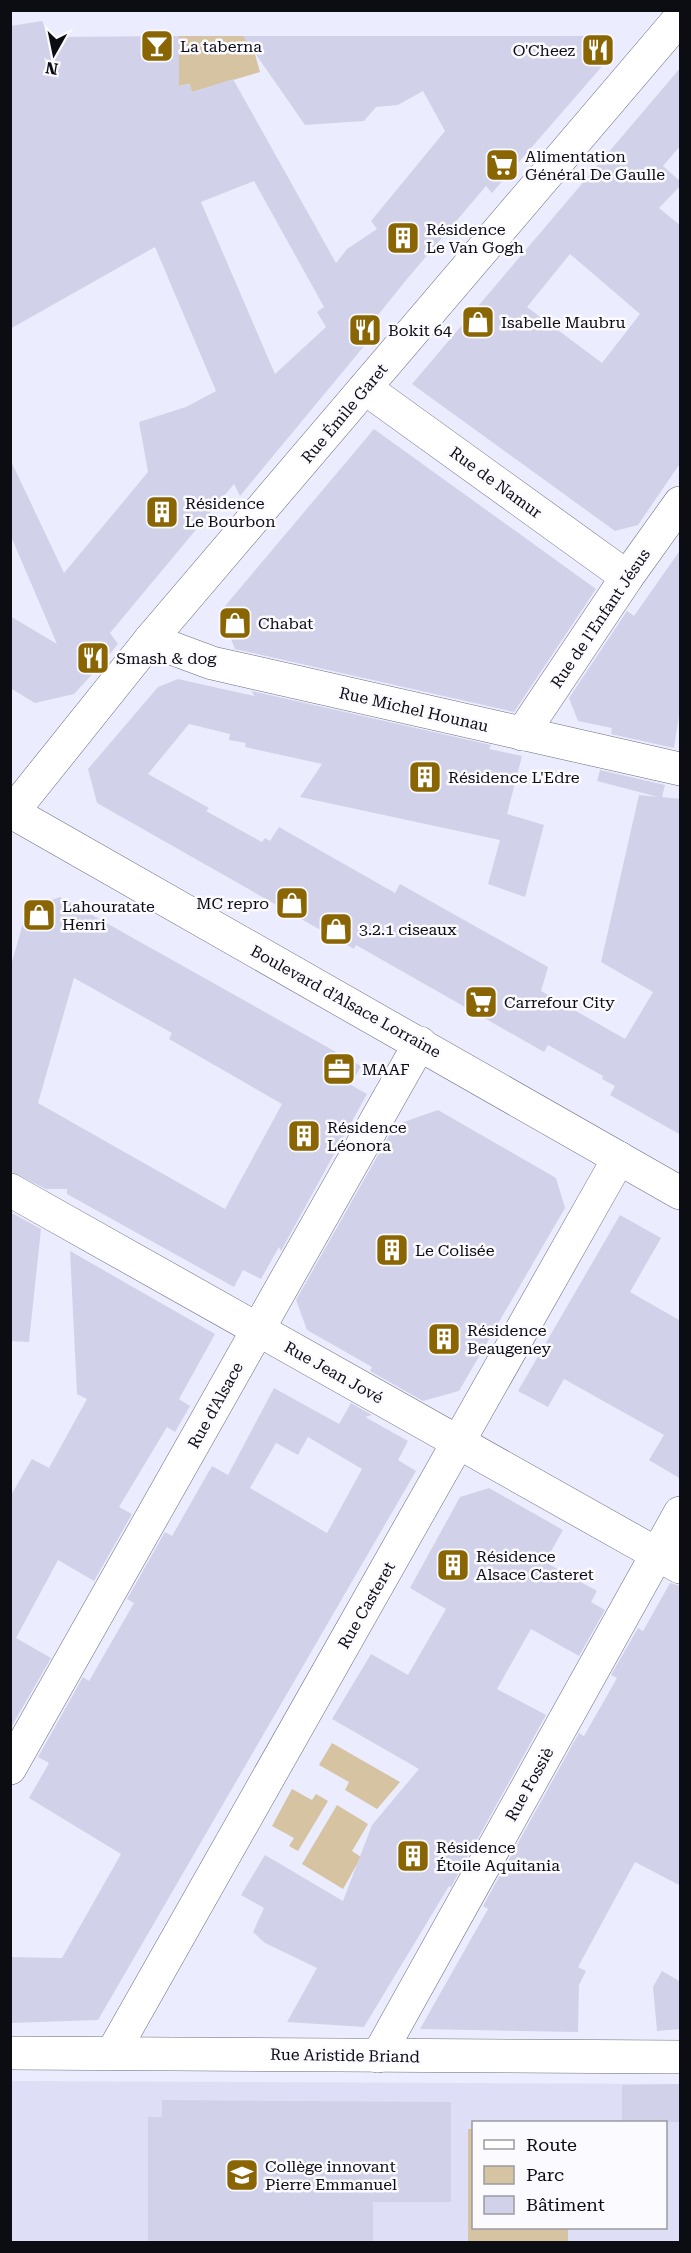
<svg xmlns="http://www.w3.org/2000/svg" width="691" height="2253" font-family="'Roboto Serif',serif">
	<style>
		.built { fill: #dedff7; fill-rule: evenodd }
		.green { fill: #d5c3a1 }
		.building { fill: #d1d2e9; fill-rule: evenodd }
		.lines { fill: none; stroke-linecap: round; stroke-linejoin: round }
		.minor-casing { stroke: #6a6b7f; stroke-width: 34 }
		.major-casing { stroke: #6a6b7f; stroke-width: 34 }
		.minor { stroke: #fff; stroke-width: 33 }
		.major { stroke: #fff; stroke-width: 33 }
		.labels { text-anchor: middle; stroke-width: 5; stroke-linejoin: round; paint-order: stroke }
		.poi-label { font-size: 16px; fill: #0c0c13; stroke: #fafaff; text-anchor: start }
		.street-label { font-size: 16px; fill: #0c0c13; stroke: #fafaff }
	</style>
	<rect width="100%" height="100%" fill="#ebecfe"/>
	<path class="built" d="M11 2081 680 2084V2242H11ZM474 2122H666V2228H474Z"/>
	<g class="green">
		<path d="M179 36H250L260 72 192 92 189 84 179 86Z"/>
		<path d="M332 1743 400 1782 377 1809 345 1790 349 1782 319 1765Z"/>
		<path d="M292 1789 312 1800 316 1794 328 1801 298 1851 289 1846 294 1838 272 1826Z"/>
		<path d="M337 1805 368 1824 352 1851 361 1857 343 1889 302 1864Z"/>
		<path d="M468 2129H473L474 2228H568V2242H468Z"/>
	</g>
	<g class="building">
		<path d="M42 21 50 37 179 36V86L190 84 192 92 233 79 336 263 347 249 377 229 371 221 445 131 423 91 398 105 376 107 364 121 305 125 243 36H604L611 56 492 193 486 186 407 279 374 320 379 328 240 496 234 484 110 633 118 644 98 668 74 694 35 703 10 688V616L57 644 10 534V459L64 573 148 472 139 422 186 407 216 391 155 247 10 329V26ZM254 181 324 307 317 312 326 327 275 374 201 202Z"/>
		<path d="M681 67V145L663 166 681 182V185L659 208 681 226V462L638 525 615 531 412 384ZM570 254 640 314 602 363 527 307Z"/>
		<path d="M374 429 596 589 514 712 235 649 220 612Z"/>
		<path d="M681 549V702L674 748 611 734 612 728 578 721 569 698 627 611 634 616Z"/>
		<path d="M178 679 254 696 252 691 491 745 489 749 522 756 507 814 544 825 525 897 488 884 500 840 300 797 322 764 245 747 246 743 229 740 230 734 189 724 148 774 209 808 206 811 262 842 265 838 270 841 279 827 395 893 400 884 548 967 541 991 625 1039 653 992 601 962 639 795 658 797 597 781 600 770 665 785 662 797 681 799V1135L610 1095 615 1086 602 1079 603 1076 548 1045 544 1052 356 945 354 949 97 803 88 769 158 687Z"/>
		<path d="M60 897 361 1066 351 1085 367 1094 281 1251 279 1247 261 1279 243 1270 234 1287 67 1194V1189H46L10 1171V969L27 909ZM74 978 172 1033 169 1039 282 1104 225 1209 38 1103Z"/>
		<path d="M438 1110 556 1178 565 1208 459 1391 423 1401 370 1371 372 1367 307 1330 296 1300 395 1125Z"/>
		<path d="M10 1212 41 1229 29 1342 10 1341Z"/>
		<path d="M620 1215 661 1238 630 1292 681 1321V1479L649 1460 664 1435 564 1379 548 1407 518 1391Z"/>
		<path d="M70 1251 215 1334 179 1399 190 1406 175 1432 167 1427 119 1507 132 1514 94 1581 58 1560 16 1638 51 1658 10 1729V1497L32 1459 49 1468 87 1399 77 1394Z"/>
		<path d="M274 1388 339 1424 351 1403 372 1415 365 1417 408 1441 398 1460 416 1471 98 2020 10 2023V1957L62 1958 121 1854 29 1798 49 1763 38 1757 83 1677 89 1681 134 1603 127 1599 165 1532 172 1536 212 1466 228 1475ZM308 1437 362 1469 327 1533 250 1488 276 1443 298 1455Z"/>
		<path d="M489 1488 563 1530 545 1562 597 1591 591 1602 605 1610 579 1656 531 1629 497 1689 546 1715 451 1887 449 1886 364 2027 287 2022 317 1968 265 1943 253 1932 264 1908 241 1895 265 1855 343 1901 372 1825 419 1769 332 1719 371 1654 408 1675 446 1609 410 1588 460 1497Z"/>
		<path d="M670 1583 681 1586V1886L635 1862 578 1967 586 1971 579 1985 578 2032 420 2029 488 1909 483 1906 579 1733 584 1736 617 1678 611 1675 638 1628 643 1631Z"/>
		<path d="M662 1971 681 1982V2029L657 2031 653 1987Z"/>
		<path d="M681 2084V2122H622V2085Z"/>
		<path d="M162 2100 451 2102V2202H373V2242H148V2117H162Z"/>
	</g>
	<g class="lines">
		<g class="minor-casing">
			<g id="minor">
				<path d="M365 388 627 577"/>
				<path d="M150 640 212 663 680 769"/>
				<path d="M522 734 627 577 680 503"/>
				<path d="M10 815 150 640 680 18"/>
				<path d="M10 1190 680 1567"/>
				<path d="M10 1768 420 1043"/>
				<path d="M113 2052 619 1158"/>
				<path d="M10 2053 680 2057"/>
				<path d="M378 2056 680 1513"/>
			</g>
		</g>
		<g class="major-casing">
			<path id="major" d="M10 811 680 1193"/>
		</g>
		<use href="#minor" class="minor"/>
		<use href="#major" class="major"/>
	</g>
	<defs>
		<g id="bar-square" transform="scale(1.725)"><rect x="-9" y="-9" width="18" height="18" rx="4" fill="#8a6503" stroke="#fafaff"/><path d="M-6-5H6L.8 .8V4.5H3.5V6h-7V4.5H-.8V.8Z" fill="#fff"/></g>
		<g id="restaurant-square" transform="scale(1.725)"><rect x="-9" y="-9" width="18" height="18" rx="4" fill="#8a6503" stroke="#fafaff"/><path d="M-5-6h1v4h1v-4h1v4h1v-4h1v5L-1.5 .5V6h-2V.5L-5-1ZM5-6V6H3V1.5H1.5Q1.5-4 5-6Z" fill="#fff"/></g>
		<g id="supermarket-square" transform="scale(1.725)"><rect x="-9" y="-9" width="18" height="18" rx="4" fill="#8a6503" stroke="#fafaff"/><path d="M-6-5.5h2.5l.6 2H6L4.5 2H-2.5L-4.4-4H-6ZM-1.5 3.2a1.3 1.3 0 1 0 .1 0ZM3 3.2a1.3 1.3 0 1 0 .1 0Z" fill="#fff"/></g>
		<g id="building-square" transform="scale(1.725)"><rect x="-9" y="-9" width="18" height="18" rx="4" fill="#8a6503" stroke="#fafaff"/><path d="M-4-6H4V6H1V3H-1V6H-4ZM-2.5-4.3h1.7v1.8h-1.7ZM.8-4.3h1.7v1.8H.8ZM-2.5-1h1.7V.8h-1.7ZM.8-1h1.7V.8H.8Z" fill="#fff"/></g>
		<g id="shop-square" transform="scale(1.725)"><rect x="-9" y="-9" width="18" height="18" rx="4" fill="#8a6503" stroke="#fafaff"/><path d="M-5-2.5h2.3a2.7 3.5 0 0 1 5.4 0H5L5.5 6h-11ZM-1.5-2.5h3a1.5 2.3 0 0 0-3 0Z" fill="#fff"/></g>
		<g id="office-square" transform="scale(1.725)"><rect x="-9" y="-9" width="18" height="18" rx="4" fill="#8a6503" stroke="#fafaff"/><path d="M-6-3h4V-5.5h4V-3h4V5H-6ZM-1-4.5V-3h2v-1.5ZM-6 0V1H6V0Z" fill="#fff"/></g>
		<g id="school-square" transform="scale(1.725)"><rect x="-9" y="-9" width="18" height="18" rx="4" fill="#8a6503" stroke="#fafaff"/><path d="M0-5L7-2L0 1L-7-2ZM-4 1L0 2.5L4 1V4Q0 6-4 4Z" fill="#fff"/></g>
	</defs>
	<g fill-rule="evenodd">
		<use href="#bar-square" x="157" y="46"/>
		<use href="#restaurant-square" x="598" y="50"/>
		<use href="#supermarket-square" x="502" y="165"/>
		<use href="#building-square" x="403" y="238"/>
		<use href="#shop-square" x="478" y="322"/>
		<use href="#restaurant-square" x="365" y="330"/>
		<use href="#building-square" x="162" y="512"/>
		<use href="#shop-square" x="235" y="623"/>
		<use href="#restaurant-square" x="93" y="658"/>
		<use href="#building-square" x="425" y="777"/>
		<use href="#shop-square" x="292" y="903"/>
		<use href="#shop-square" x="39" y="915"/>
		<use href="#shop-square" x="336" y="929"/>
		<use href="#supermarket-square" x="481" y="1002"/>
		<use href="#office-square" x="339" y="1069"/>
		<use href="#building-square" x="304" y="1136"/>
		<use href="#building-square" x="392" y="1250"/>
		<use href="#building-square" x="444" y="1339"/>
		<use href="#building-square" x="453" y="1565"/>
		<use href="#building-square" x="413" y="1856"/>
		<use href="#school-square" x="242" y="2175"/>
	</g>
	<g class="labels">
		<g class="poi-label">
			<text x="180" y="52">La taberna</text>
			<text x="575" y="56" text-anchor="end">O'Cheez</text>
			<text x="525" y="162">Alimentation<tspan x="525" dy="18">Général De Gaulle</tspan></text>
			<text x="426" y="235">Résidence<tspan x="426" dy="18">Le Van Gogh</tspan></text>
			<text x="501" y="328">Isabelle Maubru</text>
			<text x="388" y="336">Bokit 64</text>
			<text x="185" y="509">Résidence<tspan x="185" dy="18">Le Bourbon</tspan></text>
			<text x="258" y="629">Chabat</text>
			<text x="116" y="664">Smash &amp; dog</text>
			<text x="448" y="783">Résidence L'Edre</text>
			<text x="269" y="909" text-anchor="end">MC repro</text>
			<text x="62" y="912">Lahouratate<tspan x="62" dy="18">Henri</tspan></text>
			<text x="359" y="935">3.2.1 ciseaux</text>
			<text x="504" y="1008">Carrefour City</text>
			<text x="362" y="1075">MAAF</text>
			<text x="327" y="1133">Résidence<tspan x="327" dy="18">Léonora</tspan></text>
			<text x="415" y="1256">Le Colisée</text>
			<text x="467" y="1336">Résidence<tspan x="467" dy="18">Beaugeney</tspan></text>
			<text x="476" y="1562">Résidence<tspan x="476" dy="18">Alsace Casteret</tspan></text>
			<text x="436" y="1853">Résidence<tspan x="436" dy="18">Étoile Aquitania</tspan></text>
			<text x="265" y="2172">Collège innovant<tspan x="265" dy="18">Pierre Emmanuel</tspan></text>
		</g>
		<g class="street-label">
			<text transform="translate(344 413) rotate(-50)" y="6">Rue Émile Garet</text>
			<text transform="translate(496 482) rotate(36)" y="6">Rue de Namur</text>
			<text transform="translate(600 618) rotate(-56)" y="6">Rue de l'Enfant Jésus</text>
			<text transform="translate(414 709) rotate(13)" y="6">Rue Michel Hounau</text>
			<text transform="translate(346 1001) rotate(29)" y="6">Boulevard d'Alsace Lorraine</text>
			<text transform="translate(334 1372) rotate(29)" y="6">Rue Jean Jové</text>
			<text transform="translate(215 1405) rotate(-61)" y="6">Rue d'Alsace</text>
			<text transform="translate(366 1605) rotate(-60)" y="6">Rue Casteret</text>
			<text transform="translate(529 1784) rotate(-61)" y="6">Rue Fossiè</text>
			<text transform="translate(345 2055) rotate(1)" y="6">Rue Aristide Briand</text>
		</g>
	</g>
	<rect width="691" height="2253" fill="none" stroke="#0c0c13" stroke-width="24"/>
	<rect x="472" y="2121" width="195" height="108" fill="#fafaff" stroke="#9b9ba1" stroke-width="1.5"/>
	<rect x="484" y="2140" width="30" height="9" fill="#ffffff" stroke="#9b9ba1" stroke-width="1.5"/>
	<text x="526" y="2151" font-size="18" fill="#0c0c13">Route</text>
	<rect x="484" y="2166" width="30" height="18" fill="#d5c3a1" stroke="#9b9ba1" stroke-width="1.5"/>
	<text x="526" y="2181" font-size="18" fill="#0c0c13">Parc</text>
	<rect x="484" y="2196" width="30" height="18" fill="#d1d2e9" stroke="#9b9ba1" stroke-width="1.5"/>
	<text x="526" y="2211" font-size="18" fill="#0c0c13">Bâtiment</text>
	<g transform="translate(54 54) rotate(189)" stroke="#fafaff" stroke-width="4.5" paint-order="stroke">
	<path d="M0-4.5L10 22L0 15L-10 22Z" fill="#0c0c13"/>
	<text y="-9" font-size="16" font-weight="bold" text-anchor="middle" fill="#0c0c13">N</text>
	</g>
</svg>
